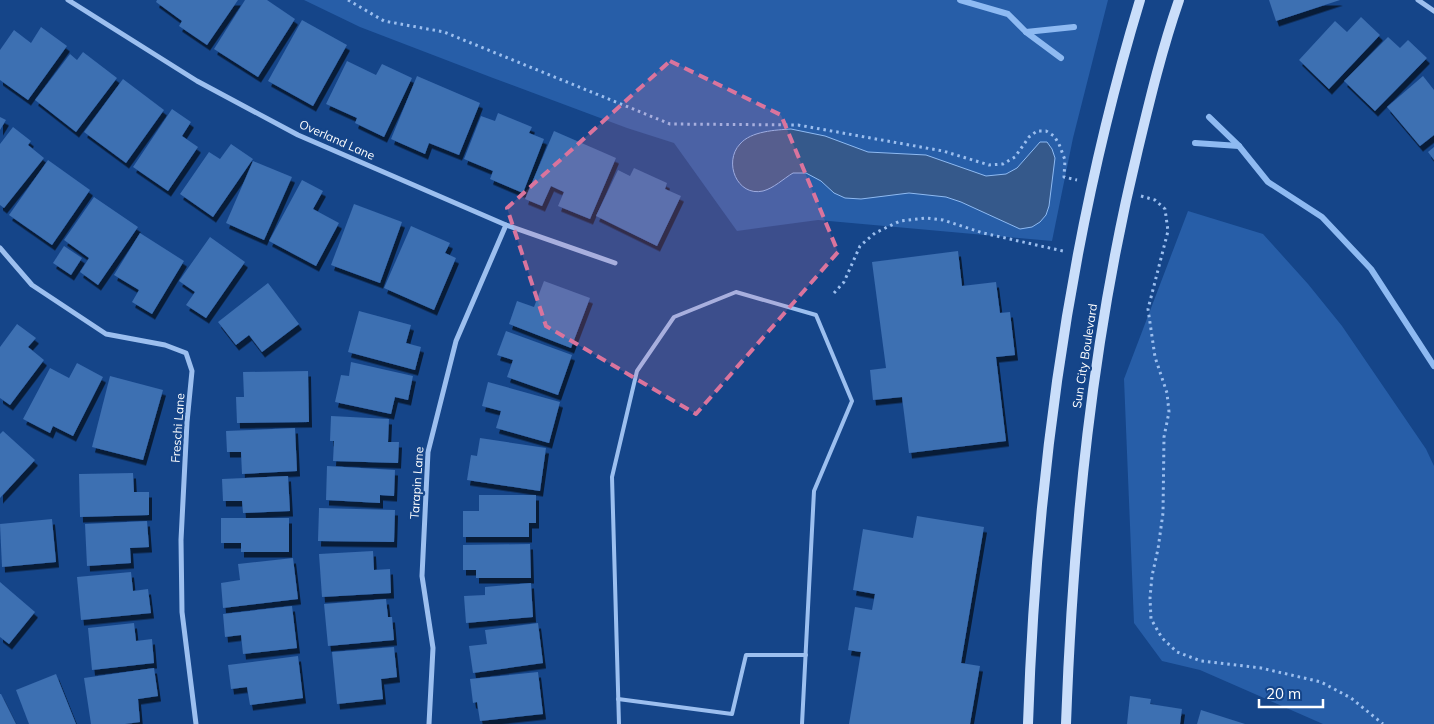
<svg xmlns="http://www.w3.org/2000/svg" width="1434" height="724" font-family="Mulish,sans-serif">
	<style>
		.green { fill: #275ea8 }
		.water { fill: #35598b; stroke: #8ebaf2 }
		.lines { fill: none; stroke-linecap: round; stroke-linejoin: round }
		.stream { stroke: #8ebaf2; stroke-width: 6 }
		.building { fill: #3d6fb2; filter: url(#shadow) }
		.path { stroke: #9cbfef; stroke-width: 3; stroke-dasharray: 2.5 4; stroke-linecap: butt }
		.lane { stroke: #9cbfef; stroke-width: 4 }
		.street { stroke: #9cbfef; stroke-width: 5 }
		.secondary { stroke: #cadefa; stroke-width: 10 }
		.marked { fill: #da749d; fill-opacity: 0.2; stroke: #da749d; stroke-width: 4; stroke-dasharray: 10 6; stroke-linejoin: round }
		.labels { text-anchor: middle; stroke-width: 4.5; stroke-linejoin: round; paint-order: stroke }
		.street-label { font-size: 12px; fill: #fff; stroke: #154589 }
	</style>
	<defs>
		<filter id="shadow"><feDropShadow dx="3" dy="5.5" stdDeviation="0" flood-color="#0009"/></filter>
	</defs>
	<rect width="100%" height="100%" fill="#154589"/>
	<g class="green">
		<path d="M304 0H1108L1073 138 1052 241 818 220 737 231 674 143 627 128 493 78 360 27Z"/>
		<path d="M1188 211 1263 234 1308 284 1342 326 1426 449 1434 466V724H1323L1200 670 1162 661 1134 623 1124 379Z"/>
	</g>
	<path class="water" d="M791 129 825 136 868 152 926 155 986 176 1006 174 1017 168 1040 142H1047L1052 149 1055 158 1049 206 1046 215 1040 222 1032 227 1020 229 961 202 946 197 909 193 861 199 845 198 834 193 821 181 806 173H793C783 179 774 188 763 191 737 197 723 162 740 144 751 131 776 130 791 129Z"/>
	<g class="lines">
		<g class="stream">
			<path d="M960 0 1008 14 1026 32 1061 58"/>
			<path d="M1026 32 1074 27"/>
			<path d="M1209 117 1239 146 1268 182 1322 217 1371 269 1434 366"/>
			<path d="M1195 143 1239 146"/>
		</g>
	</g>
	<g class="building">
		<path d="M157 0H238L207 45 179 26 182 21 156 2Z"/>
		<path d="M245 0H267L295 19 258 77 214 49Z"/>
		<path d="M1269 0H1340L1276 21Z"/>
		<path d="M1361 17 1380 35 1329 89 1299 60 1335 21 1347 32Z"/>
		<path d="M302 20 347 45 313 106 268 81Z"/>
		<path d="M41 27 67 46 28 100 0 80V50L14 30 31 43Z"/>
		<path d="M1388 37 1400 48 1408 40 1427 58 1375 111 1344 81Z"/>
		<path d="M83 52 117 78 76 132 35 100 70 54 77 60Z"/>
		<path d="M347 61 376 75 382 64 412 78 384 137 355 123 357 118 326 104Z"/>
		<path d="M417 76 480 103 459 155 429 143 425 154 391 139Z"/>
		<path d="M1423 76 1434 90V135L1420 146 1387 107Z"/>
		<path d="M123 79 164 110 126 163 84 132Z"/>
		<path d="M172 109 191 122 182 136 198 147 168 191 133 167Z"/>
		<path d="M498 113 532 127 529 133 544 139 523 193 490 179 493 171 464 159 481 116 495 121Z"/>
		<path d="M0 117 6 120 0 130Z"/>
		<path d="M13 127 31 141 28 145 44 158 4 208 0 205V144Z"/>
		<path d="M554 131 616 158 590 219 558 206 564 192 551 186 542 206 525 199Z"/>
		<path d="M231 144 253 159 213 217 180 194 209 152 220 159Z"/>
		<path d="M1434 147V160L1428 152Z"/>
		<path d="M48 160 90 190 52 245 9 215Z"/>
		<path d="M253 161 292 177 264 240 226 223Z"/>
		<path d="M634 168 667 183 665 189 681 196 657 246 596 216 618 170 630 176Z"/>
		<path d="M302 180 323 191 313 209 339 223 316 266 269 241Z"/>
		<path d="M94 197 138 227 98 285 80 272 89 258 64 240Z"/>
		<path d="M354 204 402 222 380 283 331 265Z"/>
		<path d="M411 226 450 243 445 253 456 258 434 310 384 288Z"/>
		<path d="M140 233 184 261 152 314 132 302 139 290 114 275Z"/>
		<path d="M210 237 245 262 206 318 186 305 195 292 179 281Z"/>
		<path d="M64 246 82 258 71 275 53 263Z"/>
		<path d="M958 251 962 286 996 282 1000 313 1010 312 1015 355 996 357 1006 441 909 453 902 397 873 400 870 370 886 368 872 262Z"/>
		<path d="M544 281 590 298 571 348 509 324 517 301 534 307Z"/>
		<path d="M268 283 299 324 262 352 249 335 236 345 218 322Z"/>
		<path d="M359 311 411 325 406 343 421 347 415 370 348 352Z"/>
		<path d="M17 324 36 338 28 347 44 360 10 405 0 398V347Z"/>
		<path d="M506 331 572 355 558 395 507 377 513 360 497 355Z"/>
		<path d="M351 362 413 376 408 400 395 397 391 414 335 402 341 375 349 376Z"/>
		<path d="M77 363 103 377 73 436 53 426 50 433 23 419 50 368 69 378Z"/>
		<path d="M308 371 309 422 237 423 236 397H244L243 372Z"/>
		<path d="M110 376 163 390 143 460 92 447Z"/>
		<path d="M488 382 560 402 549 443 496 428 501 411 482 406Z"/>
		<path d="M331 416 389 419 388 442H399L398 463 333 461 334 441H330Z"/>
		<path d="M295 428 297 471 242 474 241 452H227L226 431Z"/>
		<path d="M3 431 35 460 0 498V434Z"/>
		<path d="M480 438 546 448 540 491 467 480 471 455 477 456Z"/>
		<path d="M327 466 395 470 394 496 380 495V503L326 500Z"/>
		<path d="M133 473 134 492H149V515L80 517 79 474Z"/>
		<path d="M288 476 290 511 243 513 242 501H223L222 479Z"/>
		<path d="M479 495H536V523H529V537H463V511H479Z"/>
		<path d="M319 508 395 510 394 542 318 541Z"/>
		<path d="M917 516 984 527 961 663 980 666 970 724H849L861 652 848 650 855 607 872 610 875 594 853 590 863 529 913 538Z"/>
		<path d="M221 518H289V552H241V543H221Z"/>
		<path d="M52 519 56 562 2 567 0 524Z"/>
		<path d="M147 521 149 547 130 548 131 563 87 566 85 524Z"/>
		<path d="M530 544 531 578H476V570H463V545Z"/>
		<path d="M373 551 374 570 390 569 391 593 322 597 319 554Z"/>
		<path d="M293 558 298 599 223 608 221 583 240 580 238 564Z"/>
		<path d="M131 572 133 591 148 589 151 613 81 620 77 577Z"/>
		<path d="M0 582 35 612 9 644 0 637Z"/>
		<path d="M531 583 533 617 466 623 464 596 485 595V587Z"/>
		<path d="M386 599 388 617H392L394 640 328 646 324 604Z"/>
		<path d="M292 606 297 648 243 654 241 635 225 637 223 614Z"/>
		<path d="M134 623 136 641 152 639 154 663 92 670 88 628Z"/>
		<path d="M538 623 543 663 473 673 469 646 487 644 485 630Z"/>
		<path d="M394 647 397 677 381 679 383 699 337 704 332 652Z"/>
		<path d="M298 656 303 698 250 705 247 687 231 689 228 665Z"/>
		<path d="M154 668 158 696 138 699 140 722 125 724H91L84 678Z"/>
		<path d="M538 672 543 714 480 721 477 702 473 703 470 679Z"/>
		<path d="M56 674 76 724H29L16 690Z"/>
		<path d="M0 694H1L16 724H0Z"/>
		<path d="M1130 696 1151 699 1150 704 1182 709 1180 724H1127Z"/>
		<path d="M1201 710 1245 724H1197Z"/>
	</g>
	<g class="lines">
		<g class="path">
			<path d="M348 0 384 21 444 32 670 124 798 125 943 151 989 165 1003 164 1015 157 1029 137 1037 131H1046L1054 136 1059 144 1065 160 1064 177 1077 180"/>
			<path d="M1141 196 1155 200 1165 209 1168 231 1148 309 1155 357 1167 393 1169 412 1164 437 1163 513 1158 549 1152 576 1150 598 1151 619 1162 638 1177 652 1201 661 1261 668 1321 682 1351 698 1383 724"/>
			<path d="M834 293 844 282 860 246 875 233 900 221 926 218 943 220 983 233 1063 251"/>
		</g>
		<g class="lane">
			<path d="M618 699 732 714 746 655H806"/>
			<path d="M619 724 612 477 637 371 674 317 736 292 816 315 852 401 814 491 802 724"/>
		</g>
		<g class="street">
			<path d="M68 0 197 81 298 135 506 225 615 263"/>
			<path d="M1418 0 1434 11"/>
			<path d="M0 248 32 285 106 334 165 345 186 353 192 371 187 422 181 540 182 612 196 724"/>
			<path d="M429 724 433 648 422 576 428 452 456 341 506 225"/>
		</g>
		<g class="secondary">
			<path d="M1028 724C1036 480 1069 234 1140 0"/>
			<path d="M1066 724C1073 530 1092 338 1138 149 1150 99 1162 49 1179 0"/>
		</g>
	</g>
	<path class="marked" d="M670 61 781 115 838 252 696 414 546 326 507 208Z"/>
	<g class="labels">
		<g class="street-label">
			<text transform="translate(337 140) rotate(24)" y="4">Overland Lane</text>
			<text transform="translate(1085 356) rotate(-81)" y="4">Sun City Boulevard</text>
			<text transform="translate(178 428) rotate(-86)" y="4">Freschi Lane</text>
			<text transform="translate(417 483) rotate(-86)" y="4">Tarapin Lane</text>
		</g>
	</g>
	<path d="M1259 699v8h64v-8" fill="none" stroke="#ffffff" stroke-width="2.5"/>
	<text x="1266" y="699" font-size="15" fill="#ffffff" stroke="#154589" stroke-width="4" paint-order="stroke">20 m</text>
</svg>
